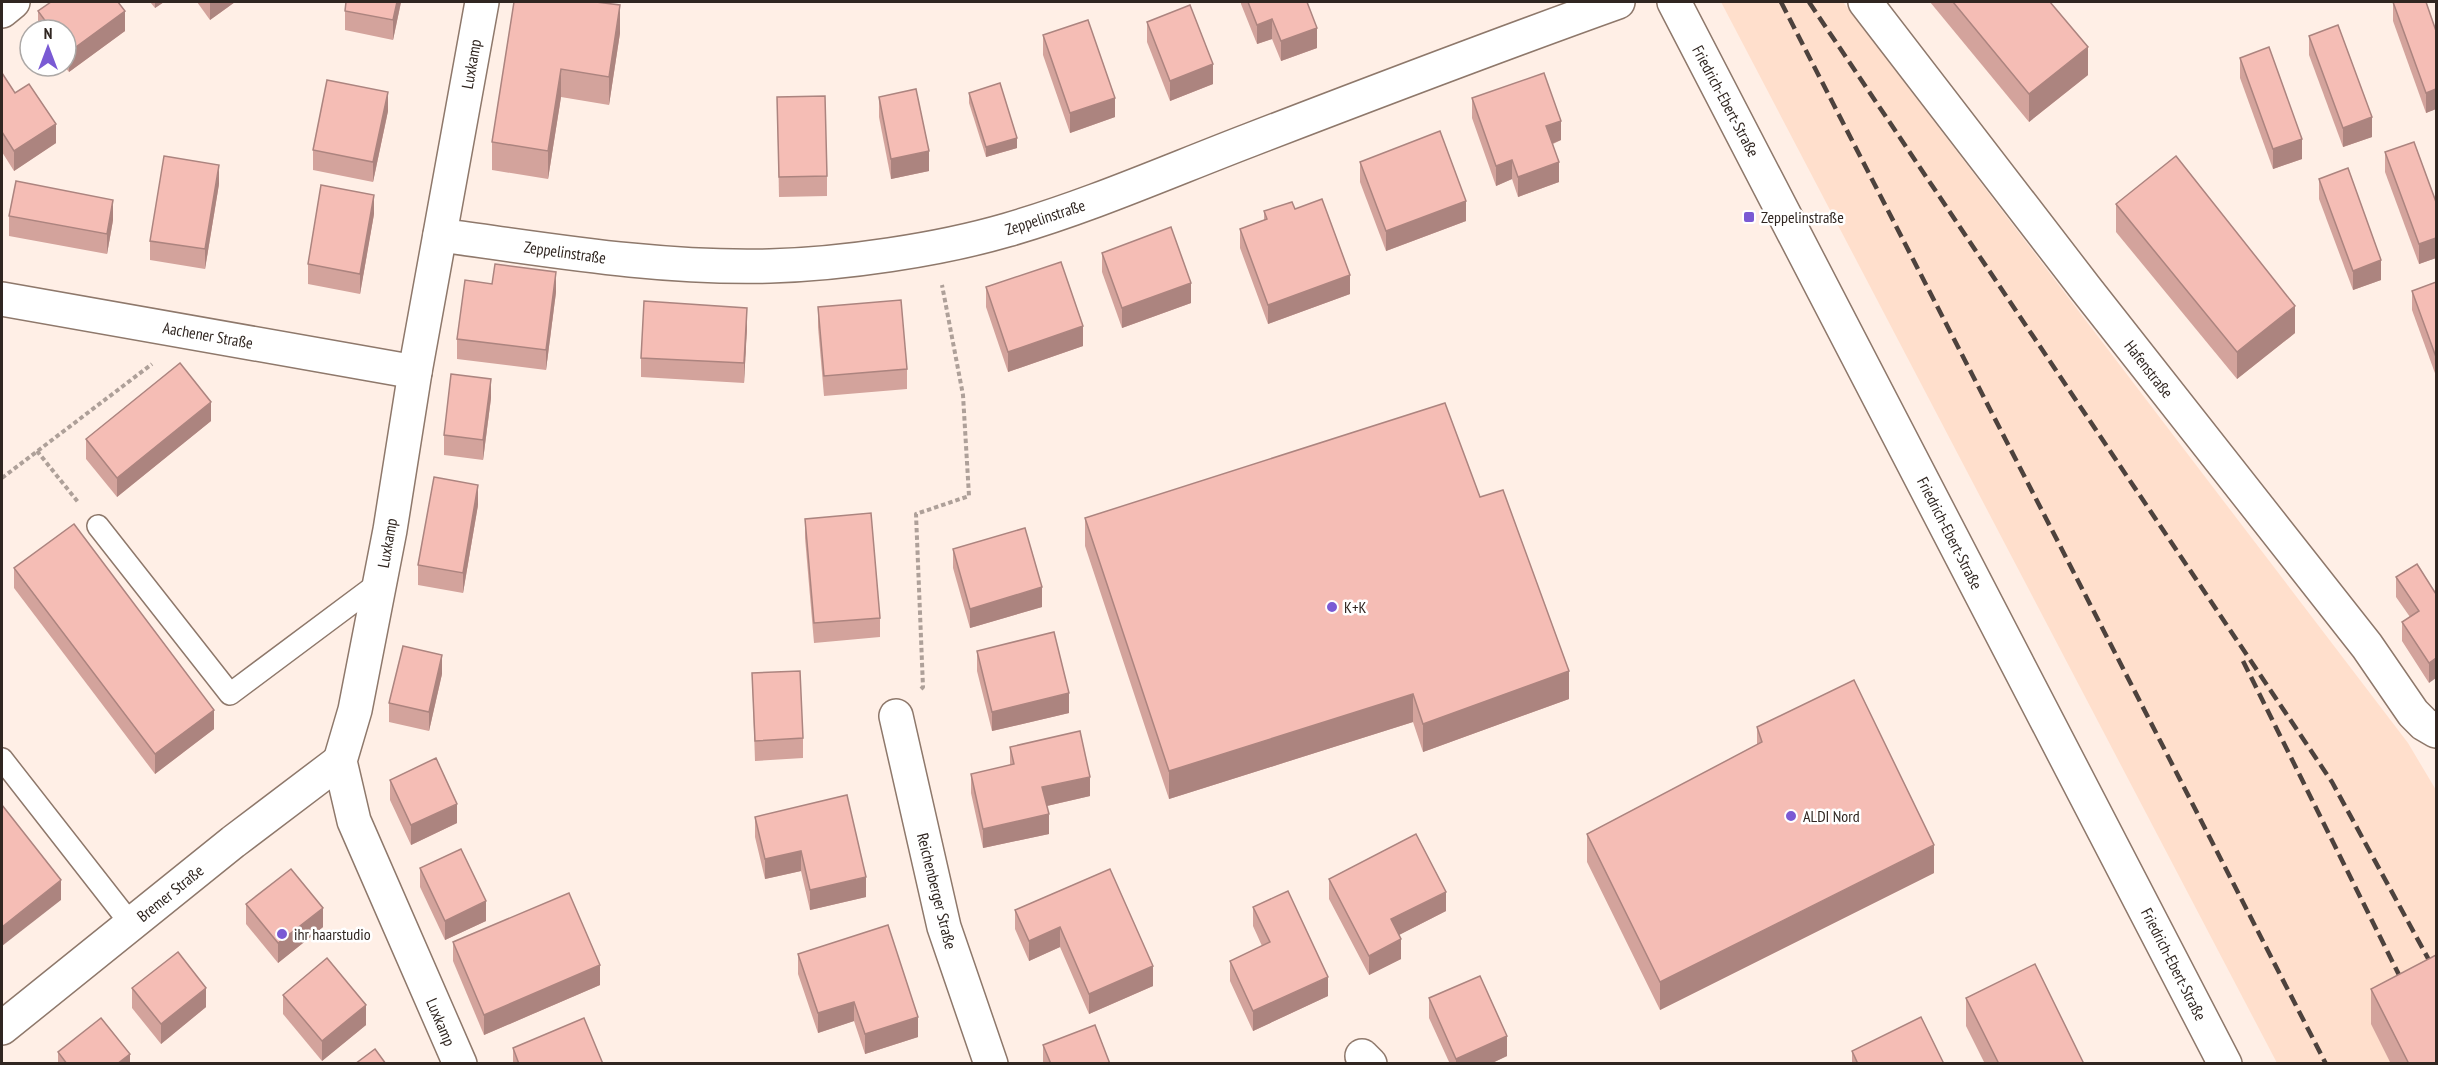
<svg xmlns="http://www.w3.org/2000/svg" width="2438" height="1065" font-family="'PT Sans Narrow',sans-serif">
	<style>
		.built { fill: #ffdfcc }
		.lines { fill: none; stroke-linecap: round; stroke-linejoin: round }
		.lane-casing { stroke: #8e786b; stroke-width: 24 }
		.street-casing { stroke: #8e786b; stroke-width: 36 }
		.secondary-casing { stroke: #8e786b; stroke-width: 36 }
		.path { stroke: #aea099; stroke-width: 4; stroke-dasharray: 4.5 3; stroke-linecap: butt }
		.lane { stroke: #fff; stroke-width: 21 }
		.street { stroke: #fff; stroke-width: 33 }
		.secondary { stroke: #fff; stroke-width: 33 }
		.rail { stroke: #4d423d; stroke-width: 4.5; stroke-dasharray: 12 6; stroke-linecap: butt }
		.wall { fill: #d3a39c }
		.shaded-wall { fill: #ac847f }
		.building { fill: #f5bdb5; stroke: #ac847f; stroke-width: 1.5 }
		.poi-dot { fill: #7a5ad4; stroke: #fff; stroke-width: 2 }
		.labels { text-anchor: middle; stroke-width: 5; stroke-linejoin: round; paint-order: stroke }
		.street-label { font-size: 16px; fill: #302621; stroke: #fff }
		.poi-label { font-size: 16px; fill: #302621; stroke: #fff; text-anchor: start }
	</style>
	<rect width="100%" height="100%" fill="#ffefe6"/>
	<path class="built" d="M1721 2H1843L2408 743 2436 790V1063H2277Z"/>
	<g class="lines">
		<g class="lane-casing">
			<g id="lane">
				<path d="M98 526 230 694 380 582"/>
				<path d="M2 759 131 924"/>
			</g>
		</g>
		<g class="street-casing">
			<g id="street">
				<path d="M1865 2 2086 289 2367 646 2413 713 2424 724 2436 731"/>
				<path d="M2 11 13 2"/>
				<path d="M440 235C550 250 659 269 770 266 843 264 938 250 1007 230 1090 206 1169 171 1250 140 1372 93 1495 46 1618 2"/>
				<path d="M2 299 415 372"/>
				<path d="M896 716 944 927 991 1064"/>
				<path d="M2 1028 233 842 340 761"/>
				<path d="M1362 1056 1370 1064"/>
				<path d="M460 1064 354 821 340 761 355 710 390 530 415 372 482 2"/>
			</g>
		</g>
		<g class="secondary-casing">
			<path id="secondary" d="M1674 2 2225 1064"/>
		</g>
		<g class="path">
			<path d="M37 451 78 502"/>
			<path d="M2 478 152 364"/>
			<path d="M921 689 923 687 916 514 969 496 963 395 942 285"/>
		</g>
		<use href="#lane" class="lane"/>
		<use href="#street" class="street"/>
		<use href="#secondary" class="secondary"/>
		<g class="rail">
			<path d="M1781 2 2326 1064"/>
			<path d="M1809 2 2332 782 2436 973"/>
			<path d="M2243 661 2406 989"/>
		</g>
	</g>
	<g class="wall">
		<path d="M150 2H164L155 8Z"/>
		<path d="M197 2H235L210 20Z"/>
		<path d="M401 2 393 40 345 30V11Z"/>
		<path d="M514 2 620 33 609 105 561 97 548 179 492 170V142Z"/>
		<path d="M1241 2H1307L1317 48 1281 61 1272 39 1257 44 1241 4Z"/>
		<path d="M1930 2H2050L2088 75 2029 122Z"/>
		<path d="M2393 2 2436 31V109L2426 113 2393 21Z"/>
		<path d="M38 11 125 31 69 72 64 66H66V30H38Z"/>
		<path d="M1147 22 1213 84 1170 101 1147 42Z"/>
		<path d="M1043 35 1115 117 1070 133 1043 55Z"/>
		<path d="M2309 36 2372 137 2343 147 2309 55Z"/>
		<path d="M2240 58 2302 159 2273 169 2240 78Z"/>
		<path d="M2 73 15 93 56 143 14 171 2 152Z"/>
		<path d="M969 93 1017 148 986 157 969 103Z"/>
		<path d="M777 97 827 176V196L779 197Z"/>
		<path d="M879 97 929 171 891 179 879 117Z"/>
		<path d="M1472 98 1561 140 1553 144 1559 182 1518 197 1512 179 1496 186 1472 118Z"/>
		<path d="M388 111 373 182 313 170V150Z"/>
		<path d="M2385 152 2436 202V258L2419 264 2385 172Z"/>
		<path d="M1360 162 1466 221 1386 251 1360 182Z"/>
		<path d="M2319 179 2381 280 2353 290 2319 199Z"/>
		<path d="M219 184 205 269 150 260V241Z"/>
		<path d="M2116 204 2295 333 2237 379 2116 232Z"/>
		<path d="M1264 211 1350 294 1268 324 1240 248V229L1264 220Z"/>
		<path d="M374 214 360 294 308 284V264Z"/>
		<path d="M9 216 113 220 107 254 9 236Z"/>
		<path d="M1102 253 1191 303 1122 328 1102 272Z"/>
		<path d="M2436 282V376L2412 310V291Z"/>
		<path d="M986 287 1083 346 1008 372 986 307Z"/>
		<path d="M556 292 546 370 457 359V339Z"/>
		<path d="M818 307 907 369V389L824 396 818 327Z"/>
		<path d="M747 327 744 383 641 377V358Z"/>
		<path d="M491 398 483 460 444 455V435Z"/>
		<path d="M211 421 117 497 86 459V439Z"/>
		<path d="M1480 497 1569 699 1423 752 1413 722 1169 799 1085 546V518Z"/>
		<path d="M478 505 463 593 418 585V565Z"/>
		<path d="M805 519 880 618V637L814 643 805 538Z"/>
		<path d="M953 549 1042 607 970 628 953 568Z"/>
		<path d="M14 568 214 729 155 774 14 588Z"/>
		<path d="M2396 577 2436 594 2429 683 2402 641V622L2410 617 2396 597Z"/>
		<path d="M977 651 1069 713 992 731 977 671Z"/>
		<path d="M752 673 803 738V758L755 761Z"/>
		<path d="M442 674 429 731 389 722V703Z"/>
		<path d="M1757 727 1934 873 1660 1010 1587 862V834L1757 745Z"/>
		<path d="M1010 747 1090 796 1047 806 1049 834 983 848 971 793V774L1010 765Z"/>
		<path d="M390 780 457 823 411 845 390 800Z"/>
		<path d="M755 817 866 897 810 910 801 871 765 879 755 837Z"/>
		<path d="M420 868 486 921 445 940 420 887Z"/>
		<path d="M1110 869 1153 986 1089 1014 1060 947 1029 961 1015 929V910Z"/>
		<path d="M1329 879 1446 911 1399 935 1401 959 1369 975 1329 899Z"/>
		<path d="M246 904 323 927 278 963 246 924Z"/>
		<path d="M1253 907 1328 996 1253 1031 1230 981V961L1262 946 1253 926Z"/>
		<path d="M453 942 600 985 484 1035 453 961Z"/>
		<path d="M798 954 918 1037 865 1054 854 1021 818 1033 798 974Z"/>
		<path d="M132 988 206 1007 161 1044 132 1008Z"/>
		<path d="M2371 989 2436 1064H2391L2371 1024Z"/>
		<path d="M283 995 366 1025 322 1061 283 1014Z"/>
		<path d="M1429 998 1507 1056 1490 1064H1450L1429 1018Z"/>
		<path d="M1966 998 2084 1064H1985L1966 1026Z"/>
		<path d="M1043 1045 1110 1064H1043Z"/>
		<path d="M513 1048 603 1064H513Z"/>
		<path d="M1852 1051 1944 1064H1852Z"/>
		<path d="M58 1052 130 1064H58Z"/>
	</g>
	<g class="shaded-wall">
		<path d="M155 2H164L155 8Z"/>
		<path d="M210 2H235L210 20Z"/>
		<path d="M397 2H401L393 40V20Z"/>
		<path d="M620 5V33L609 105V77Z"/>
		<path d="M125 11V31L69 72V52Z"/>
		<path d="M1272 19V39L1257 44V25Z"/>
		<path d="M1317 28V48L1281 61V41Z"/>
		<path d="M2088 47V75L2029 122V94Z"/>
		<path d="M1213 64V84L1170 101V81Z"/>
		<path d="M561 69V97L548 179V151Z"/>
		<path d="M2436 89V109L2426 113V93Z"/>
		<path d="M388 92V111L373 182V162Z"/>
		<path d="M1115 98V117L1070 133V113Z"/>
		<path d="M2372 117V137L2343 147V128Z"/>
		<path d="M1561 121V140L1546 146V126Z"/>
		<path d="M56 124V143L14 171V151Z"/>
		<path d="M1017 138V148L986 157V147Z"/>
		<path d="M2302 139V159L2273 169V149Z"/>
		<path d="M929 151V171L891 179V159Z"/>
		<path d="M1512 160V179L1496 186V166Z"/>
		<path d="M1559 162V182L1518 197V177Z"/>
		<path d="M219 165V184L205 269V249Z"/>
		<path d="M374 195V214L360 294V274Z"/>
		<path d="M113 200V220L107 254V234Z"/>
		<path d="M1466 201V221L1386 251V231Z"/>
		<path d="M2436 238V258L2419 264V244Z"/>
		<path d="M2381 260V280L2353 290V271Z"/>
		<path d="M556 272V292L546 370V350Z"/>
		<path d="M1350 275V294L1268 324V305Z"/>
		<path d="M1191 283V303L1122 328V308Z"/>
		<path d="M2295 306V333L2237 379V352Z"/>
		<path d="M747 308V327L744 383V363Z"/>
		<path d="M1083 326V346L1008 372V352Z"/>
		<path d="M491 379V398L483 460V440Z"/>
		<path d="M211 402V421L117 497V478Z"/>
		<path d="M478 485V505L463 593V573Z"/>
		<path d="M1042 587V607L970 628V609Z"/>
		<path d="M442 655V674L429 731V712Z"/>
		<path d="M2436 658V678L2429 683V663Z"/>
		<path d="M1569 671V699L1423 752V724Z"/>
		<path d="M1069 693V713L992 731V712Z"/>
		<path d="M1413 694V722L1169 799V771Z"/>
		<path d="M214 710V729L155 774V754Z"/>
		<path d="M1090 777V796L1042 807V787Z"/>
		<path d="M457 804V823L411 845V825Z"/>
		<path d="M1049 814V834L983 848V829Z"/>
		<path d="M1934 845V873L1660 1010V982Z"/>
		<path d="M801 851V871L765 879V859Z"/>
		<path d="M866 877V897L810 910V890Z"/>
		<path d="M61 880V900L2 946V927Z"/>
		<path d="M1446 892V911L1391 939V919Z"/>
		<path d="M486 901V921L445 940V921Z"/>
		<path d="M323 908V927L278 963V943Z"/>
		<path d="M1060 927V947L1029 961V941Z"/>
		<path d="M1401 939V959L1369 975V956Z"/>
		<path d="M600 965V985L484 1035V1015Z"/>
		<path d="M1153 966V986L1089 1014V994Z"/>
		<path d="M1328 977V996L1253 1031V1011Z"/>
		<path d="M206 988V1007L161 1044V1024Z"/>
		<path d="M854 1002V1021L818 1033V1013Z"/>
		<path d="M366 1005V1025L322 1061V1041Z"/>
		<path d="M918 1017V1037L865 1054V1034Z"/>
		<path d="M1507 1036V1056L1490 1064H1456V1059Z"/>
		<path d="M130 1054V1064H117Z"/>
	</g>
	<g class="building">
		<path d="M51 2H118L125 11 69 52 66 49V30H52L38 11Z"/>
		<path d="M346 2H397L393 20 345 11Z"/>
		<path d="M514 2H596L620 5 609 77 561 69 548 151 492 142Z"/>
		<path d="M1248 2H1307L1317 28 1281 41 1272 19 1257 25Z"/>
		<path d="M1953 2H2050L2088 47 2029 94Z"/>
		<path d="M2393 2H2426L2436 31V89L2426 93Z"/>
		<path d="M1190 5 1213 64 1170 81 1147 22Z"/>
		<path d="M1088 20 1115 98 1070 113 1043 35Z"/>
		<path d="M2338 25 2372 117 2343 128 2309 36Z"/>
		<path d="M2269 47 2302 139 2273 149 2240 58Z"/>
		<path d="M2 73 15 93 29 84 56 124 14 151 2 132Z"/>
		<path d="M1544 73 1561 121 1546 126 1559 162 1518 177 1512 160 1496 166 1472 98Z"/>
		<path d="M327 80 388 92 373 162 313 150Z"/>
		<path d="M1000 83 1017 138 986 147 969 93Z"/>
		<path d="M916 89 929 151 891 159 879 97Z"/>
		<path d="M825 96 827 176 779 177 777 97Z"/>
		<path d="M1440 131 1466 201 1386 231 1360 162Z"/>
		<path d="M2414 142 2436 202V238L2419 244 2385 152Z"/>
		<path d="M164 156 219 165 205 249 150 241Z"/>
		<path d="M2176 156 2295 306 2237 352 2116 204Z"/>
		<path d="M2348 168 2381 260 2353 271 2319 179Z"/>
		<path d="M16 181 113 200 107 234 9 216Z"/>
		<path d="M321 185 374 195 360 274 308 264Z"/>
		<path d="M1322 199 1350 275 1268 305 1240 229 1267 219 1264 211 1292 202 1295 209Z"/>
		<path d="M1171 227 1191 283 1122 308 1102 253Z"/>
		<path d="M1061 262 1083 326 1008 352 986 287Z"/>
		<path d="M495 264 556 272 546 350 457 339 465 280 492 284Z"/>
		<path d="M2436 282V357L2412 291Z"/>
		<path d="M901 300 907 369 824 376 818 307Z"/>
		<path d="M644 301 747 308 744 363 641 358Z"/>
		<path d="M180 363 211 402 117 478 86 439Z"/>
		<path d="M451 374 491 379 483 440 444 435Z"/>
		<path d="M1445 403 1480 497 1503 490 1569 671 1423 724 1413 694 1169 771 1085 518Z"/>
		<path d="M434 477 478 485 463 573 418 565Z"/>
		<path d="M871 513 880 618 814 623 805 519Z"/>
		<path d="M74 524 214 710 155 754 14 568Z"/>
		<path d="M1025 528 1042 587 970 609 953 549Z"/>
		<path d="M2417 564 2436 594V658L2429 663 2402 622 2419 611 2396 577Z"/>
		<path d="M1054 632 1069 693 992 712 977 651Z"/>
		<path d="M403 646 442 655 429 712 389 703Z"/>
		<path d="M800 671 803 738 755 741 752 673Z"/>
		<path d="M1854 680 1934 845 1660 982 1587 834 1762 742 1757 727Z"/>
		<path d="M1080 731 1090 777 1042 787 1049 814 983 829 971 774 1014 764 1010 747Z"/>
		<path d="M436 758 457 804 411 825 390 780Z"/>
		<path d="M847 795 866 877 810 890 801 851 765 859 755 817Z"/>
		<path d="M2 805 61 880 2 927Z"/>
		<path d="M1416 834 1446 892 1391 919 1401 939 1369 956 1329 879Z"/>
		<path d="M461 849 486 901 445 921 420 868Z"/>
		<path d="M291 869 323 908 278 943 246 904Z"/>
		<path d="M1110 869 1153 966 1089 994 1060 927 1029 941 1015 910Z"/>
		<path d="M1288 891 1328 977 1253 1011 1230 961 1270 942 1253 907Z"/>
		<path d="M569 893 600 965 484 1015 453 942Z"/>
		<path d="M888 925 918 1017 865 1034 854 1002 818 1013 798 954Z"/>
		<path d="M178 952 206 988 161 1024 132 988Z"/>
		<path d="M2436 955V1064H2409L2371 989Z"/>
		<path d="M327 958 366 1005 322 1041 283 995Z"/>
		<path d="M2035 964 2084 1064H1999L1966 998Z"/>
		<path d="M1480 976 1507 1036 1456 1059 1429 998Z"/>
		<path d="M1921 1017 1944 1064H1858L1852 1051Z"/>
		<path d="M101 1018 130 1054 117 1064H67L58 1052Z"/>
		<path d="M584 1018 603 1064H519L513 1048Z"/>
		<path d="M1095 1025 1110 1064H1051L1043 1045Z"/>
		<path d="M375 1049 386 1064H355Z"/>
	</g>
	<g class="poi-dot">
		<rect x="1743" y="211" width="12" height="12" rx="3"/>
		<circle cx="1332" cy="607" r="6"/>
		<circle cx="1791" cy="816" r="6"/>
		<circle cx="282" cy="934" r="6"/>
	</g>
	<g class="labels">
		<g class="street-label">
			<text transform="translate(471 64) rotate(-80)" y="6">Luxkamp</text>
			<text transform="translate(1726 101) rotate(62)" y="6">Friedrich-Ebert-Straße</text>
			<text transform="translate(1045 217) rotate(-18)" y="6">Zeppelinstraße</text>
			<text transform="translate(565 252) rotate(8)" y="6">Zeppelinstraße</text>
			<text transform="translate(208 335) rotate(10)" y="6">Aachener Straße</text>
			<text transform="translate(2149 369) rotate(52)" y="6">Hafenstraße</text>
			<text transform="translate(1950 533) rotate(63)" y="6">Friedrich-Ebert-Straße</text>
			<text transform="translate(387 543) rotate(-80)" y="6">Luxkamp</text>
			<text transform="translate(937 891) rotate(76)" y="6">Reichenberger Straße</text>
			<text transform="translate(170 893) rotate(-39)" y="6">Bremer Straße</text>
			<text transform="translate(2174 964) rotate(63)" y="6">Friedrich-Ebert-Straße</text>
			<text transform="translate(441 1022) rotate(67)" y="6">Luxkamp</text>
		</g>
		<g class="poi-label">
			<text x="1761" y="223">Zeppelinstraße</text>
			<text x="1344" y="613">K+K</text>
			<text x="1803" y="822">ALDI Nord</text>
			<text x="294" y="940">ihr haarstudio</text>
		</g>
	</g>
	<rect width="2438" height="1065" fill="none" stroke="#302621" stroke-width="6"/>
	<g transform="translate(48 48)"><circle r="28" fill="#ffffff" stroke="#aca8a6" stroke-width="1.5"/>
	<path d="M0-4.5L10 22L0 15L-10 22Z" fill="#7a5ad4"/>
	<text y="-9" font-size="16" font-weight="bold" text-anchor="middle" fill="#302621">N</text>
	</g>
</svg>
